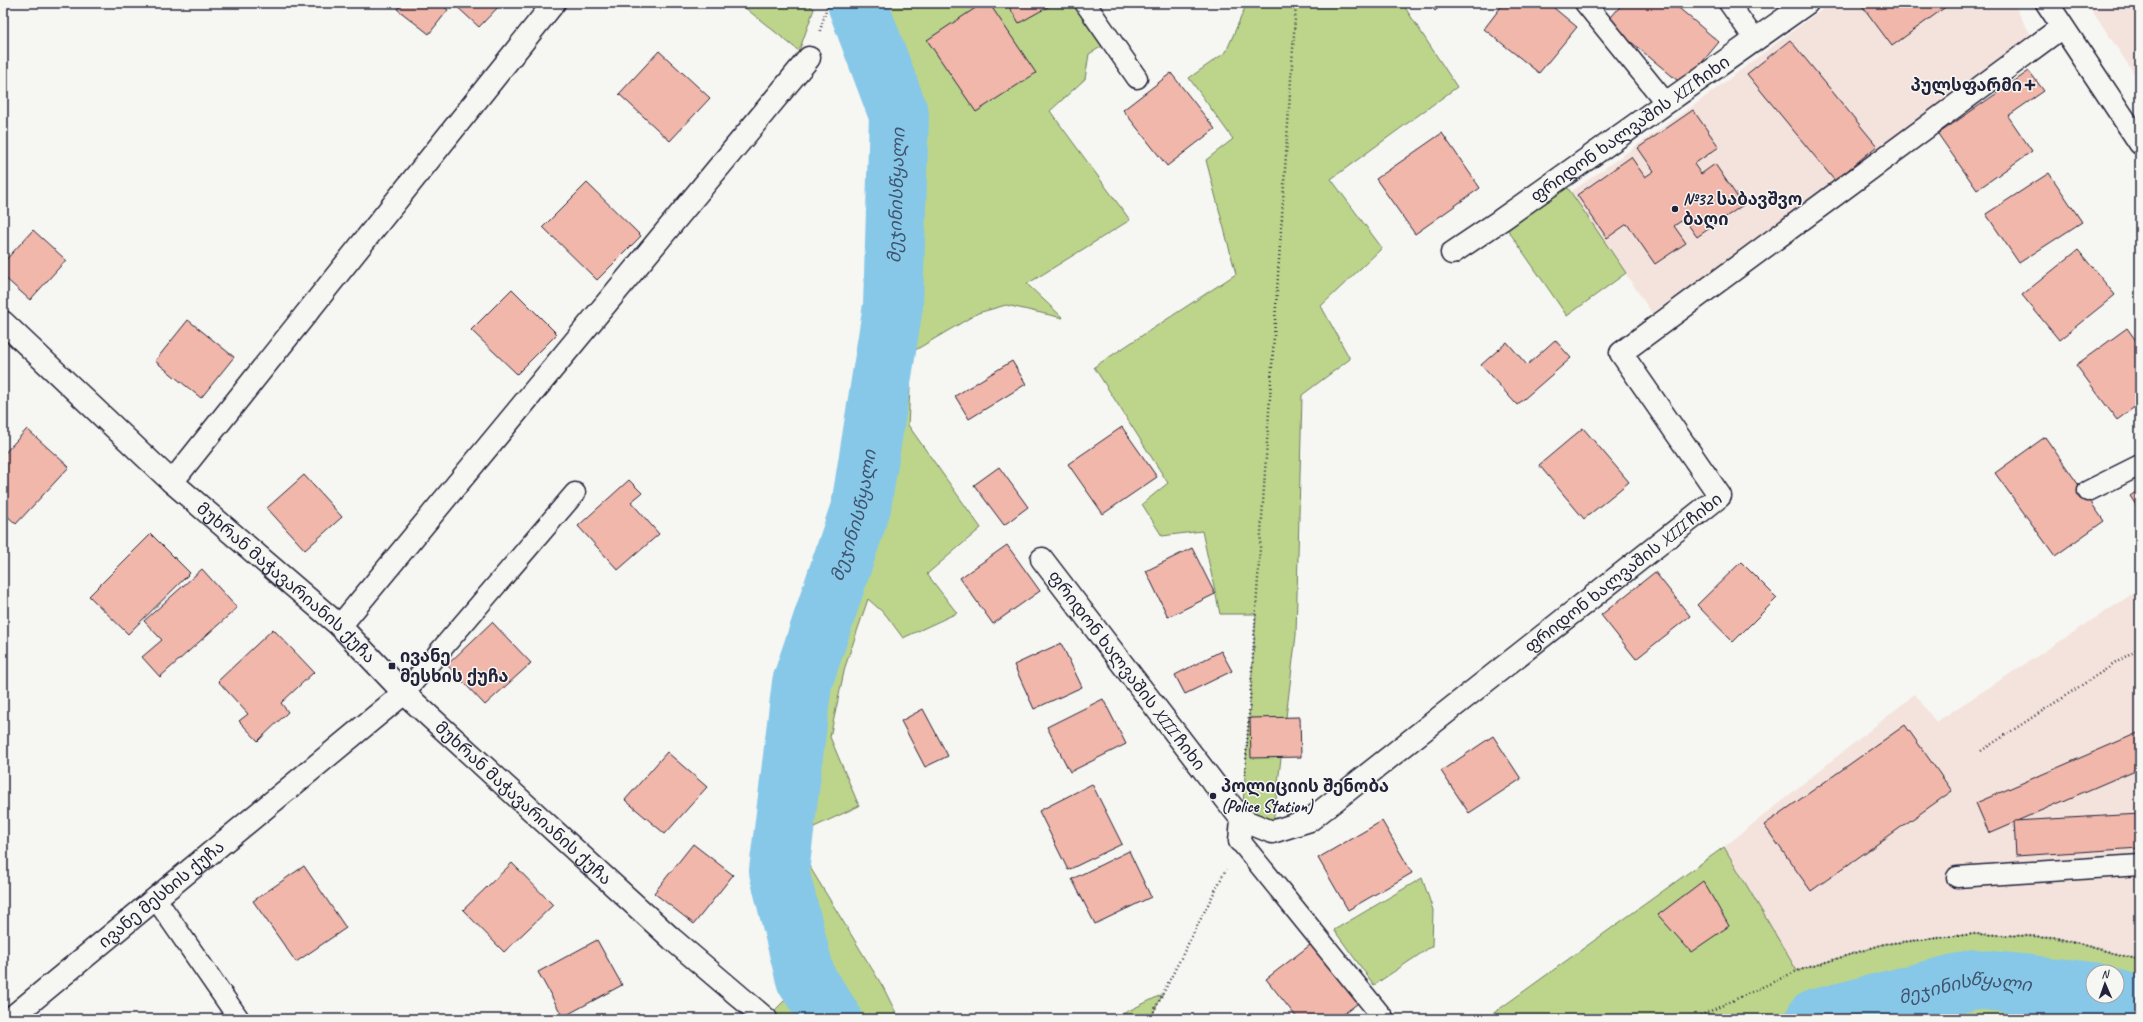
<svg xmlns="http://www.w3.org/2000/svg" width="2143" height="1022" font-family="Caveat,'Noto Sans Georgian',sans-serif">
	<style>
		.built { fill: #f4e3dc }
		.green { fill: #bcd58b; stroke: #6f7c63; fill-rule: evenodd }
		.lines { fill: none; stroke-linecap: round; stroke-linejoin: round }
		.river { stroke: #87c8e8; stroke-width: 60 }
		.building { fill: #f1b7aa; stroke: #22223b }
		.service-casing { stroke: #22223b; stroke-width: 23 }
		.minor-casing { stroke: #22223b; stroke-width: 25 }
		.tertiary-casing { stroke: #22223b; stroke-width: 25 }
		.trunk-casing { stroke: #22223b; stroke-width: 25 }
		.path { stroke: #22223b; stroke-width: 2.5; stroke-dasharray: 1 3; stroke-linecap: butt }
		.service { stroke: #f6f6f2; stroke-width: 20 }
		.minor { stroke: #f6f6f2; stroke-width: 22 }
		.tertiary { stroke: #f6f6f2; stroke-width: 22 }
		.trunk { stroke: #f6f6f2; stroke-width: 22 }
		.poi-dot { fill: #22223b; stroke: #f6f6f2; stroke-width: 1.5 }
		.labels { text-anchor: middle; stroke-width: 3; stroke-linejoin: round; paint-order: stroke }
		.poi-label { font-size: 17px; font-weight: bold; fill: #22223b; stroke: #f6f6f2; text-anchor: start }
		.street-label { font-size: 17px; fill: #22223b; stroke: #f6f6f2 }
		.water-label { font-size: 18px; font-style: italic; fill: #40546f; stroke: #f6f6f2 }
	</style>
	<rect width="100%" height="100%" fill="#f6f6f2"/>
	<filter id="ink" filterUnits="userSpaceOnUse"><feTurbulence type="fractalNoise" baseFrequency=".025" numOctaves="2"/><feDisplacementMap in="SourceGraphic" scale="8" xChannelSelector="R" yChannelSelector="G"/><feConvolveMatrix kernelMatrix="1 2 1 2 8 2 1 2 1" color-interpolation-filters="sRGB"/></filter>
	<g filter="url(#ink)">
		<g class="built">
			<path d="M1830 3H2013L2032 37 1780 225 1652 313 1571 192 1697 103Z"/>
			<path d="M2087 3H2140V82Z"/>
			<path d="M2140 589V960L2053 937 1974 934 1884 944 1797 971 1724 847 1915 694 1936 722Z"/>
			<path d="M1969 1014 1992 1019H1955Z"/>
		</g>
		<g class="green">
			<path d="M739 3H807L814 9 799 51Z"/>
			<path d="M857 3H1085L1111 41 1089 54 1085 79 1050 111 1130 220 1027 284 1063 318 1006 305 978 313 912 352 908 425 981 528 927 574 957 613 903 638 886 615 868 599 845 667 830 737 859 806 814 827 808 864 883 987 899 1019H766L806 979 779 871 802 683 861 507 893 306 899 115Z"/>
			<path d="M1247 3H1402L1457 87 1331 179 1382 248 1321 306 1350 359 1302 395 1296 635 1272 832 1242 820 1256 614H1220L1202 531 1162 536 1142 504 1168 483 1094 367 1236 274 1206 160 1233 139 1189 78 1226 52Z"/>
			<path d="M1561 178 1626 273 1567 316 1501 220Z"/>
			<path d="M1724 847 1797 971 1884 944 1974 934 2053 937 2140 960V1019H1992L1969 1014 1955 1019H1493L1491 1015ZM2093 972H2117V996H2093Z"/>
			<path d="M1422 878 1433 910 1432 946 1374 985 1334 930Z"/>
			<path d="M1163 994 1150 1019H1112Z"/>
		</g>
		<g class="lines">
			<g class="river">
				<path d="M2106 996 2140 1007"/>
				<path id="s1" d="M832 1019 806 979 779 871 802 683 861 507 893 306 899 115 857 3"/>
				<path id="s2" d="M1816 1019 1975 979 2093 992"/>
			</g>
		</g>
		<g class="building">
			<path d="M402 3H440L448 10 429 34 397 9Z"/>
			<path d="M453 3H502L479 27Z"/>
			<path d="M983 3H989L1036 73 976 112 927 40Z"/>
			<path d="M1007 3H1055L1019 23Z"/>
			<path d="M1428 3H1444L1435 11Z"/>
			<path d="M1504 3H1548L1577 27 1539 73 1484 29Z"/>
			<path d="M1623 3H1673L1719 42 1683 85 1607 22Z"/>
			<path d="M1860 3H1951L1892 46Z"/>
			<path d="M2135 3H2140V12Z"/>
			<path d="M1790 40 1877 146 1835 181 1747 74Z"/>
			<path d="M659 51 710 98 670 141 619 94Z"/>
			<path d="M2029 71 2044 91 2008 116 2032 151 1977 190 1938 134Z"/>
			<path d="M1171 73 1215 129 1167 166 1123 110Z"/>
			<path d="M1693 110 1719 147 1694 164 1701 174 1715 164 1743 205 1697 237 1684 219 1674 226 1686 243 1655 264 1627 224 1607 238 1577 195 1631 157 1645 177 1654 171 1638 148Z"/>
			<path d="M1442 133 1480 188 1415 234 1376 179Z"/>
			<path d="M2049 173 2082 222 2019 263 1986 214Z"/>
			<path d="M587 183 641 236 597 280 543 227Z"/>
			<path d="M33 230 66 260 30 300 3 276V263Z"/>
			<path d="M2078 250 2115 295 2059 340 2022 295Z"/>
			<path d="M512 289 557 334 517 374 471 330Z"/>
			<path d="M188 320 234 357 201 398 155 361Z"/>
			<path d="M2127 328 2140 346V403L2117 420 2076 365Z"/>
			<path d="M1555 340 1571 358 1517 405 1481 365 1507 342 1527 365Z"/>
			<path d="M1012 361 1026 384 969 419 955 396Z"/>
			<path d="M1122 427 1157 477 1103 514 1068 464Z"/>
			<path d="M1583 428 1629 482 1584 519 1539 465Z"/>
			<path d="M27 429 69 467 16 524 3 512V455Z"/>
			<path d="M2045 437 2104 521 2055 556 1995 473Z"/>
			<path d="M999 467 1028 507 1004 525 974 485Z"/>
			<path d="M304 475 342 517 305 550 267 508Z"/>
			<path d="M629 480 642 493 631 502 659 534 618 570 578 526Z"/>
			<path d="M2140 489V511L2130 496Z"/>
			<path d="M151 534 190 573 128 634 89 596Z"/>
			<path d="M1007 545 1040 591 993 624 960 578Z"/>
			<path d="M1192 548 1215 594 1168 617 1146 571Z"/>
			<path d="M1741 562 1777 598 1733 642 1697 605Z"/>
			<path d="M202 569 237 608 160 677 142 657 162 640 144 621Z"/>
			<path d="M1655 572 1690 616 1636 659 1601 615Z"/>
			<path d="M492 622 531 663 485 705 447 665Z"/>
			<path d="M273 629 314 672 281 703 288 712 258 741 239 721 248 714 218 681Z"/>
			<path d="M1061 643 1082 687 1034 709 1014 665Z"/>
			<path d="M1221 651 1232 671 1185 694 1175 675Z"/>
			<path d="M1103 699 1126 744 1070 772 1047 727Z"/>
			<path d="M923 709 948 756 925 767 901 721Z"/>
			<path d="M1300 717 1301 757 1251 758 1250 718Z"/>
			<path d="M1905 725 1952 791 1811 891 1764 825Z"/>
			<path d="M2140 732V768L1989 833 1976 803Z"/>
			<path d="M1493 736 1521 779 1469 813 1441 771Z"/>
			<path d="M667 752 707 787 665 834 625 800Z"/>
			<path d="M1092 784 1122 844 1068 870 1039 811Z"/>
			<path d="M2140 814V848L2016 856 2014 821Z"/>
			<path d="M1382 821 1412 873 1348 910 1318 858Z"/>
			<path d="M693 844 733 875 694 924 654 893Z"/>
			<path d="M1129 851 1151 897 1095 924 1072 879Z"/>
			<path d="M512 863 553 905 504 952 463 910Z"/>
			<path d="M304 866 346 928 296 962 253 901Z"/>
			<path d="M1703 881 1729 926 1691 952 1658 915Z"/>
			<path d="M597 940 622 985 563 1017 538 972Z"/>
			<path d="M1314 942 1361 1001 1337 1019H1298L1266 979Z"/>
		</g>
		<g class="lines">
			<g class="service-casing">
				<g id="service">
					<path d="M1085 3 1137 78"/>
					<path d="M1585 3 1666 103"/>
					<path d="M1729 3 1755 40"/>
					<path d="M2088 491 2140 465"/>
					<path d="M404 693 575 493"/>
					<path d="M1240 841 1384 1019"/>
					<path d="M1957 877 2140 865"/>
					<path d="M156 899 239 1019"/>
				</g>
			</g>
			<g class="minor-casing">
				<g id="minor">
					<path id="s3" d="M1452 253 1501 220 1807 3"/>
					<path d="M172 482 554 3"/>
					<path id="s4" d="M1042 559 1242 820 1272 832 1310 820 1720 496 1621 353 2062 27"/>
					<path d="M340 626 809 58"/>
					<path d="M1240 841 1242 820"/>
					<path id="s5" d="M10 1019 404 693"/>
				</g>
			</g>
			<g class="tertiary-casing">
				<g id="tertiary">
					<path id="s6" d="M3 322 172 482 340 626 404 693 672 939 766 1019"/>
				</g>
			</g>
			<g class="trunk-casing">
				<path id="trunk" d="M2047 3 2140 143"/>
			</g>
			<g class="path">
				<path d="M820 31 828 3"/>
				<path d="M1981 751 2140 647"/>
				<path d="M1245 775 1296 3"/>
				<path d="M1150 1019 1226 869"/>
				<path d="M1693 1019 1797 971 1884 944 1974 934 2053 937 2140 960"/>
			</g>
			<use href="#service" class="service"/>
			<use href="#minor" class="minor"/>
			<use href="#tertiary" class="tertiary"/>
			<use href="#trunk" class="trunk"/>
		</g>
	</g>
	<g class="poi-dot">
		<path d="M2028 79h4v4h4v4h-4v4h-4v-4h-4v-4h4z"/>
		<circle cx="1675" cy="209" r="4"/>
		<rect x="388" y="662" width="8" height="8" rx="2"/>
		<circle cx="1213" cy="796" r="4"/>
	</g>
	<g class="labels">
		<g class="poi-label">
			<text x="2022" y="91" text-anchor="end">პულსფარმი</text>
			<text x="1683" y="205">№32 საბავშვო<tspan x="1683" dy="20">ბაღი</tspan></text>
			<text x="400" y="662">ივანე<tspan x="400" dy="20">მესხის ქუჩა</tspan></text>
			<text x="1221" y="792">პოლიციის შენობა<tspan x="1221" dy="20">(Police Station)</tspan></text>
		</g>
		<g class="street-label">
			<text dy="6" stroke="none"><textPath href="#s3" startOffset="217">ფრიდონ ხალვაშის XII ჩიხი</textPath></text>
			<text dy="6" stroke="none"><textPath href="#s4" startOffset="800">ფრიდონ ხალვაშის XIII ჩიხი</textPath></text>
			<text dy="6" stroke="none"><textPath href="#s6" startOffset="385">მუხრან მაჭავარიანის ქუჩა</textPath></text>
			<text dy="6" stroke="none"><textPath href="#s4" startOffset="140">ფრიდონ ხალვაშის XIII ჩიხი</textPath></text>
			<text dy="6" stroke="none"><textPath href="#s6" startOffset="709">მუხრან მაჭავარიანის ქუჩა</textPath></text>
			<text dy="6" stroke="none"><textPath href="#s5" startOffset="196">ივანე მესხის ქუჩა</textPath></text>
		</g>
		<g class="water-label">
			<text dy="6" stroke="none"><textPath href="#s1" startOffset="848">მეჯინისწყალი</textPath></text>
			<text dy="6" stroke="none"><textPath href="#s1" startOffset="524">მეჯინისწყალი</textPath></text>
			<text dy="6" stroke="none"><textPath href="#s2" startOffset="153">მეჯინისწყალი</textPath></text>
		</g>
	</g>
	<rect width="2143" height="1022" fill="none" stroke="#f6f6f2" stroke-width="16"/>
	<rect x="8" y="8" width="2127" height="1006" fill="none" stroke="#22223b" stroke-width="1.5" filter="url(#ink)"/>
	<g transform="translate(2105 984) rotate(358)"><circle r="19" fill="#f6f6f2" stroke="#a1a1a9"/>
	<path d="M0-3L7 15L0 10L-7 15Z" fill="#22223b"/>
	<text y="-6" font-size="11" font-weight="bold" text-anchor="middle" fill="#22223b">N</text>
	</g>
</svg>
